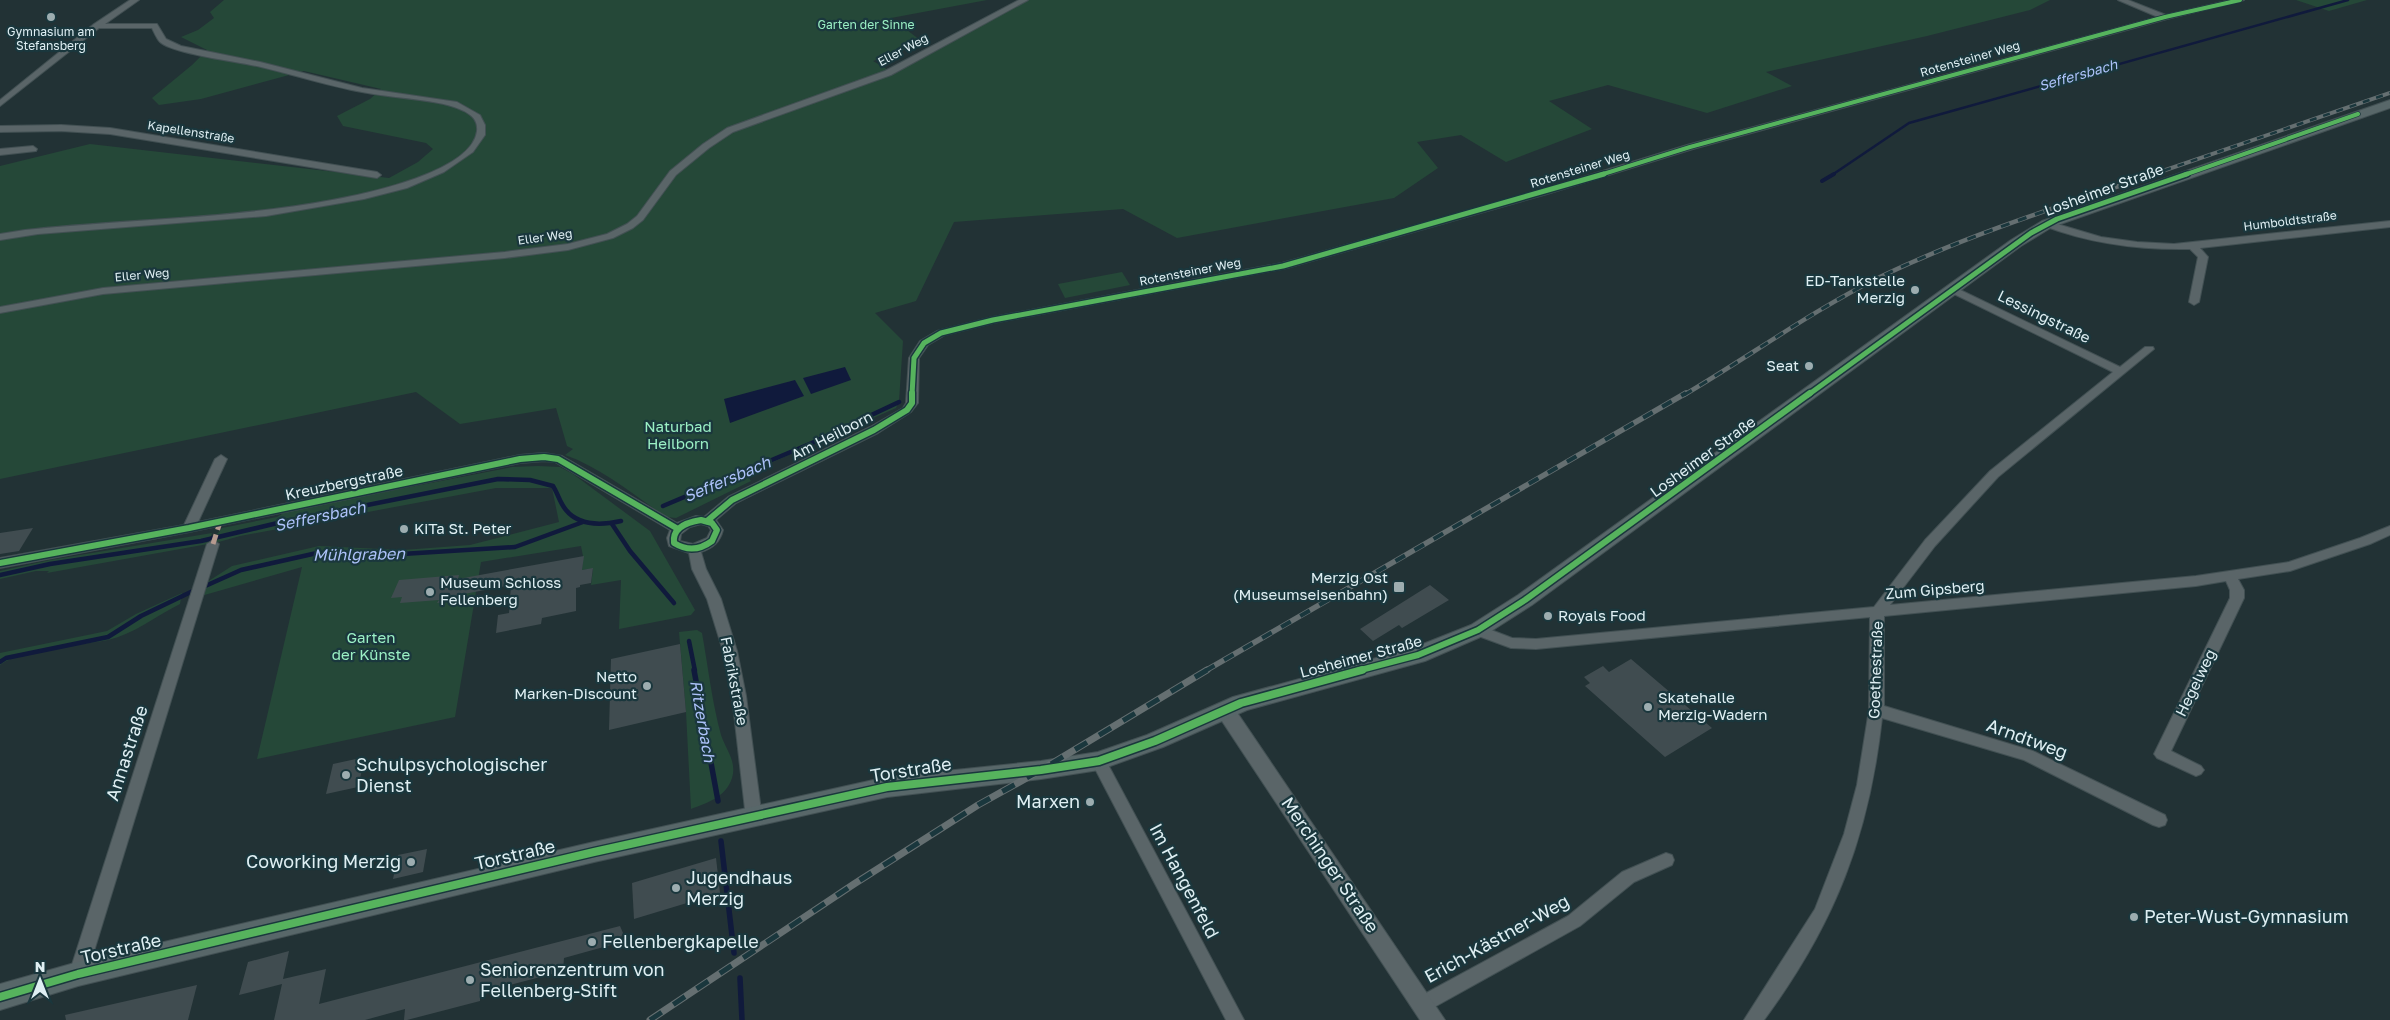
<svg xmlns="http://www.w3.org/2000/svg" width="2390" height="1020" font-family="'Golos Text',sans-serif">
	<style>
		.green { fill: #254838 }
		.water { fill: #101a3c }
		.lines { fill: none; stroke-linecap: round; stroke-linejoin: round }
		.stream-far3 { stroke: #101a3c; stroke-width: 2.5 }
		.stream-far2 { stroke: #101a3c; stroke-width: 4 }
		.stream-far1 { stroke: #101a3c; stroke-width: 4.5 }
		.stream { stroke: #101a3c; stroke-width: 5.5 }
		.building { fill: #404c50 }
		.minor-casing { stroke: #425053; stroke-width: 2 }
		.tertiary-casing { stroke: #425053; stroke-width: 2 }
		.secondary-casing { stroke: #425053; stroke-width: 2 }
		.minor { fill: #5a6568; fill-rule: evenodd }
		.tertiary { fill: #5a6568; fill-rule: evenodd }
		.secondary { fill: #586769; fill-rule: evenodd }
		.rail-far3-casing { stroke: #656f71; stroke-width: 4 }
		.rail-far2-casing { stroke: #656f71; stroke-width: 4.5 }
		.rail-far1-casing { stroke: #656f71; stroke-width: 5.5 }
		.rail-casing { stroke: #656f71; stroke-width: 7 }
		.rail-far3 { stroke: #1a373d; stroke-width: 2.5; stroke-dasharray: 7; stroke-linecap: butt }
		.rail-far2 { stroke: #1a373d; stroke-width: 3; stroke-dasharray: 9; stroke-linecap: butt }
		.rail-far1 { stroke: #1a373d; stroke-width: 4; stroke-dasharray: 11; stroke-linecap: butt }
		.rail { stroke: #1a373d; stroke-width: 5; stroke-dasharray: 14; stroke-linecap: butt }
		.quiet { stroke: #b69a8f; stroke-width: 5; stroke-dasharray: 10 5; stroke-linecap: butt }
		.cycleway-far3-casing { stroke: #1a373d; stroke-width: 5.5 }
		.cycleway-far2-casing { stroke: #1a373d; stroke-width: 8 }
		.cycleway-far1-casing { stroke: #1a373d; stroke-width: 9 }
		.cycleway-casing { stroke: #1a373d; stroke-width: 11 }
		.cycleway-far3 { stroke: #56b35d; stroke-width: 4 }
		.cycleway-far2 { stroke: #56b35d; stroke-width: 5 }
		.cycleway-far1 { stroke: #56b35d; stroke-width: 6 }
		.cycleway { stroke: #56b35d; stroke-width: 8 }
		.poi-dot { fill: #9dadb0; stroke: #1a373d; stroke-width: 2 }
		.labels { text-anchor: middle; stroke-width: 4.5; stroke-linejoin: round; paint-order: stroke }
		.far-park-label { font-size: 12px; fill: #9bf0c5; stroke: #1a373d }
		.far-poi-label { font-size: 12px; fill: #dfeff3; stroke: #1a373d }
		.far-street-label { font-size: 12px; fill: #dfeff3; stroke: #1a373d }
		.far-water-label { font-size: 14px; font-style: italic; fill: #adc2f9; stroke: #1a373d }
		.street-label { font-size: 15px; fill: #dfeff3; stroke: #1a373d }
		.poi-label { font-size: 15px; fill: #dfeff3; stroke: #1a373d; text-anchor: end }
		.park-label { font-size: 15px; fill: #9bf0c5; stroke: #1a373d }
		.water-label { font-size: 16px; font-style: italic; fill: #adc2f9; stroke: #1a373d }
		.near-street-label { font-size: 18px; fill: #dfeff3; stroke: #1a373d }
		.near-poi-label { font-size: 18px; fill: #dfeff3; stroke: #1a373d; text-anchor: start }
	</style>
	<rect width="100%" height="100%" fill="#223235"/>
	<g class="green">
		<path d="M224 0H987L891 18 924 43 873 61 890 71 948 44 1028 0H2050L2030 10 1927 36 1766 72 1792 86 1707 113 1608 85 1549 101 1592 129 1506 162 1461 135 1417 142 1438 168 1394 198 1177 238 1123 209 954 222 916 301 875 313 903 341 899 401 896 408 746 474 751 481 676 518 666 517C634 495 602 468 565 455L573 449 567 446 556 408 460 424 416 392 0 479V166L90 144 389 178 418 162 433 149 426 143 343 126 337 116 370 99 381 89 304 71 201 99 159 105 152 98 192 65 207 50 181 37 198 30 214 18 210 12Z"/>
		<path d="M2296 0H2367L2329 11Z"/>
		<path d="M1122 272 1130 285 1065 298 1058 284Z"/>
		<path d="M538 466 560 467 573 474 650 531 695 610 691 615 619 629 621 580 591 585 593 569 582 570 583 556 581 546 481 562 455 717 257 759 302 567 201 596 204 584 232 566 319 546 403 550 470 545 559 522 552 488H496L240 536 215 543 217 534 222 528 277 517 287 511 512 467Z"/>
		<path d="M212 533 208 544 47 573 49 571H36L0 579V571L50 560Z"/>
		<path d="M182 593 180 604C156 616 134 634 108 640 79 646 23 648 0 665V653L107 631 136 614Z"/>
		<path d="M697 630 702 633C708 666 712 702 721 735 726 750 737 761 732 778 726 797 707 803 691 809L686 712 679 632Z"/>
	</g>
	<g class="water">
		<path d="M845 367 851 380 811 394 803 378Z"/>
		<path d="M795 380 804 396 730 423 724 399Z"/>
	</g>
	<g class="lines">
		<path class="stream-far3" d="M1832 175 1909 123 2348 0"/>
		<path class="stream-far2" d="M1822 181 1834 174"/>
		<g class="stream-far1">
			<path d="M663 506 812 443 899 402"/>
			<path d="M612 524 630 551 674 603"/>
			<path d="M0 575 50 564 201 541 282 522 498 479 530 480 553 486C558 494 560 503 566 510 579 526 603 525 621 521"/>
			<path d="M203 587 241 570 317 553 402 554 515 547 583 522"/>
			<path d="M689 641 695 671"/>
			<path d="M0 662 6 658 108 637 141 616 195 590"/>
		</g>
		<g class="stream">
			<path d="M694 670 718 801"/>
			<path d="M721 841 734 953"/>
			<path d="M740 978 742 1020"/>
		</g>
	</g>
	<g class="building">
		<path d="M33 528 19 551 0 554V533Z"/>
		<path d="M584 556 582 570 593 568 591 583 580 585V587L576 588V611L542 618 541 624 496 633 498 615 509 613 511 585 464 594 462 600 437 603 439 600 400 603 402 597 391 598 399 580 459 575 458 579Z"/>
		<path d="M1430 585 1449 600 1402 628 1399 625 1373 641 1360 629Z"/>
		<path d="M680 644 686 712 609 730 611 659Z"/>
		<path d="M1631 659 1712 728 1665 757 1585 686 1590 683 1584 677 1603 666 1609 672Z"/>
		<path d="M365 757 358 787 326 794 333 764Z"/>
		<path d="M427 849 423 872 393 879 398 855Z"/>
		<path d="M716 858 720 893 634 919 632 883Z"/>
		<path d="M620 926 623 933 618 943 564 958 563 971 480 993V1001L407 1020H404L405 1009 365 1020H274L282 984 239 995 248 962 289 951 283 979 326 969 319 1004Z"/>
		<path d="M197 985 188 1020H66L65 1015Z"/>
	</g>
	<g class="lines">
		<g class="minor-casing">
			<g id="minor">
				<path d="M130 0H139L105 24H157L166 39 181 46 260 62 362 88 457 102 480 115 485 125V135L473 152 444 172 407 188 364 199 266 216 38 234 0 240V234L25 230C127 219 231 219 332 200 365 194 472 172 477 131 478 121 473 116 464 111 441 99 390 98 362 92 328 86 295 75 261 67 241 62 173 54 160 42 157 39 154 32 152 28H99L0 106V100L94 24Z"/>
				<path d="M1019 0H1028L891 75 733 132 709 148 676 175 643 220 633 228 613 238 568 250 505 258 103 294 0 313V307L103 288 505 252 568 244 607 234 627 224 637 216 670 171 703 144 727 128 885 71Z"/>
				<path d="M2118 0H2128L2166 15 2231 0H2244L2167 19 1693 149 1547 194 1287 268 993 323 945 335 928 345 919 358 918 403 911 412 878 433 736 503 716 520 723 530C720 542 713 548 701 552L706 569 721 599 737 651 746 696 762 818 760 823 754 825 748 823 746 818 732 696 723 651 707 599 692 569 689 553 669 546 667 538 670 530 555 462 544 461 520 463 189 532 0 568V558L184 525 215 459 221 455 227 459 198 522 520 455 544 453 562 456 677 523 696 516 704 517 728 497 870 427 903 408 906 403 909 358 920 341 937 331 993 317 1282 263 1541 190 1687 145 2158 17ZM701 524 708 526 711 530 707 538 693 544 680 541 681 534 690 527Z"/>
				<path d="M61 125 110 128 377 172 381 175 377 178 110 134 61 131 0 132V126Z"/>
				<path d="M33 146 37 149 36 151 0 155V149Z"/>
				<path d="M2047 221 2101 237 2137 242 2174 244 2390 221V227L2200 248 2208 257 2199 302 2194 305 2189 302 2198 257 2190 249C2139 250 2092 244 2044 226V222Z"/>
				<path d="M1954 287 2120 367 2145 347H2153L2154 349 1998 477 1935 546 1890 605 2196 576 2289 562 2360 538 2390 526V535L2370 544 2290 571 2238 579 2244 590V598L2171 751 2201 766 2204 770 2201 774 2196 776 2157 758 2154 754 2230 598V590L2226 581 2196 586 1884 616V706L2033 751 2165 815 2167 820 2165 825 2159 827 2153 825 2024 760 1882 718C1869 836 1835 924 1764 1020H1744L1815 909 1844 834 1857 785 1869 710 1870 617 1536 649 1511 648 1473 634 1471 630 1473 626 1478 625 1512 638 1536 639 1874 607 1925 540 1990 471 2113 372 1950 292V288Z"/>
				<path d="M213 540 219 544 87 974 84 980 78 982 72 980 69 974 207 544Z"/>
				<path d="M1099 755 1104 757 1244 1020H1226L1091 761 1094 757Z"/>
				<path d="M1666 853 1672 855 1674 860 1672 865 1634 882 1580 926 1429 1010 1423 1012 1417 1010 1414 1004 1417 998 1568 916 1622 872Z"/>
			</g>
		</g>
		<g class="tertiary-casing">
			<path id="tertiary" d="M1225 703 1232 705 1445 1020H1420L1218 715 1215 710 1218 705Z"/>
		</g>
		<g class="secondary-casing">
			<path id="secondary" d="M2390 100V108L2052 227 2021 246 1532 605 1485 635 1425 661 1247 710 1163 747 1099 770 1041 779 887 797 594 862 78 986 0 1010V984L78 962 594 842 887 777 1041 761 1098 752 1147 735 1233 697 1413 648 1471 625 1518 595 2011 240 2042 221Z"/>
		</g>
		<use href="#minor" class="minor"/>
		<use href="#tertiary" class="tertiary"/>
		<use href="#secondary" class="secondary"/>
		<g class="rail-far3-casing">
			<path id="rail-far3" d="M2151 175 2390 93"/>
		</g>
		<g class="rail-far2-casing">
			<path id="rail-far2" d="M1684 395C1750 356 1813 310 1882 276 1970 234 2063 205 2155 174"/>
		</g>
		<g class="rail-far1-casing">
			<path id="rail-far1" d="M1205 671 1686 393"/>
		</g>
		<g class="rail-casing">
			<path id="rail" d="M650 1020 854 884 978 805 1041 770 1207 670"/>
		</g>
		<use href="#rail-far3" class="rail-far3"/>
		<use href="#rail-far2" class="rail-far2"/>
		<use href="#rail-far1" class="rail-far1"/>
		<use href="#rail" class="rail"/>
		<path class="quiet" d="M213 544 220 522"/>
		<g class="cycleway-far3-casing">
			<g id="cycleway-far3">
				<path d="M1600 175 1690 147 2165 17 2240 0"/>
				<path d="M2184 175 2358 114"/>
			</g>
		</g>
		<g class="cycleway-far2-casing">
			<g id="cycleway-far2">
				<path d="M912 395 914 358 924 343 941 333 993 320 1283 266 1604 174"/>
				<path d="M1808 395 2031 233 2057 219 2187 174"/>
			</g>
		</g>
		<g class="cycleway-far1-casing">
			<g id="cycleway-far1">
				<path d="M701 520 712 523 717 530 712 541C700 550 687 551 674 543 672 527 688 522 701 520Z"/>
				<path d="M707 521 732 500 874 430 907 410 912 403V393"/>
				<path d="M0 563 189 528 520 459 544 457 558 459 678 529"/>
				<path d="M1357 671 1418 655 1478 630 1525 600 1810 393"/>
			</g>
		</g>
		<g class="cycleway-casing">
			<path id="cycleway" d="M0 997 78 974 594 852 887 787 1041 770 1099 761 1155 741 1241 703 1362 670"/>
		</g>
		<use href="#cycleway-far3" class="cycleway-far3"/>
		<use href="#cycleway-far2" class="cycleway-far2"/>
		<use href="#cycleway-far1" class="cycleway-far1"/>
		<use href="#cycleway" class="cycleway"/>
	</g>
	<g class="poi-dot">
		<circle cx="51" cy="17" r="5"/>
		<circle cx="1915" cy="290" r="5"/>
		<circle cx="1809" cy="366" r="5"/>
		<circle cx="404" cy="529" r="5"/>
		<rect x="1393" y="581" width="12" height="12" rx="2.5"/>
		<circle cx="430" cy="592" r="5"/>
		<circle cx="1548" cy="616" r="5"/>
		<circle cx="647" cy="686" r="5"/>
		<circle cx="1648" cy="707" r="5"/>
		<circle cx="346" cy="775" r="5"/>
		<circle cx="1090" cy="802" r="5"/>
		<circle cx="411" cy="862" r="5"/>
		<circle cx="676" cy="888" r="5"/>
		<circle cx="2134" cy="917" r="5"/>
		<circle cx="592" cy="942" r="5"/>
		<circle cx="470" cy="980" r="5"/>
	</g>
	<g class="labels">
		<g class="far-park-label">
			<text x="866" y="29">Garten der Sinne</text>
		</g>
		<g class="far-poi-label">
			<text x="51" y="36">Gymnasium am<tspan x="51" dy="14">Stefansberg</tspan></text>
		</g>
		<g class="far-street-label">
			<text transform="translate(903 50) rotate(-28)" y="4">Eller Weg</text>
			<text transform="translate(1970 59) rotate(-16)" y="4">Rotensteiner Weg</text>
			<text transform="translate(191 132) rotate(9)" y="4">Kapellenstraße</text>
			<text transform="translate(1580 169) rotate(-17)" y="4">Rotensteiner Weg</text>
			<text transform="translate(2290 221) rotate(-7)" y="4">Humboldtstraße</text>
			<text transform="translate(545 237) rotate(-8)" y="4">Eller Weg</text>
			<text transform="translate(1190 272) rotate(-11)" y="4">Rotensteiner Weg</text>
			<text transform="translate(142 275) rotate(-5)" y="4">Eller Weg</text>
		</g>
		<g class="far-water-label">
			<text transform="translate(2078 75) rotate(-16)" y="5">Seffersbach</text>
		</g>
		<g class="street-label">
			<text transform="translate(2104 190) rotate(-20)" y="5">Losheimer Straße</text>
			<text transform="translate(2044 317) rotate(26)" y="5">Lessingstraße</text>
			<text transform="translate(832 436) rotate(-27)" y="5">Am Heilborn</text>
			<text transform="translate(1703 457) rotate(-36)" y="5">Losheimer Straße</text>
			<text transform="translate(344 483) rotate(-12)" y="5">Kreuzbergstraße</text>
			<text transform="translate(1935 590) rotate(-5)" y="5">Zum Gipsberg</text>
			<text transform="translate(1361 657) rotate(-15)" y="5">Losheimer Straße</text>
			<text transform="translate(1876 670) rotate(-88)" y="5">Goethestraße</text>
			<text transform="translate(734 681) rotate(79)" y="5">Fabrikstraße</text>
			<text transform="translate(2196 683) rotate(-64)" y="5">Hegelweg</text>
		</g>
		<g class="poi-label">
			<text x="1905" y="286">ED-Tankstelle<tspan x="1905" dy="17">Merzig</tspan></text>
			<text x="1799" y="371">Seat</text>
			<text x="414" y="534" text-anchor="start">KiTa St. Peter</text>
			<text x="1388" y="583">Merzig Ost<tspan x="1388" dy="17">(Museumseisenbahn)</tspan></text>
			<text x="440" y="588" text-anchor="start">Museum Schloss<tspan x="440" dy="17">Fellenberg</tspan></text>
			<text x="1558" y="621" text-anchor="start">Royals Food</text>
			<text x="637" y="682">Netto<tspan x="637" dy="17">Marken-Discount</tspan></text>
			<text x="1658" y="703" text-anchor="start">Skatehalle<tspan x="1658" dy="17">Merzig-Wadern</tspan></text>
		</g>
		<g class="park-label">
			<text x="678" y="432">Naturbad<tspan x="678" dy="17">Heilborn</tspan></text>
			<text x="371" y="643">Garten<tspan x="371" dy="17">der Künste</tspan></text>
		</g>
		<g class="water-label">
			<text transform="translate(727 479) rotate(-23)" y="6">Seffersbach</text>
			<text transform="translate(320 516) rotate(-12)" y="6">Seffersbach</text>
			<text transform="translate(359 554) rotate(-1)" y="6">Mühlgraben</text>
			<text transform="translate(703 721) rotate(80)" y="6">Ritzerbach</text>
		</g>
		<g class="near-street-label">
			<text transform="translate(2027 739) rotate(20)" y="6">Arndtweg</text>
			<text transform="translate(127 753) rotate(-72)" y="6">Annastraße</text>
			<text transform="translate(911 770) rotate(-9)" y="6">Torstraße</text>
			<text transform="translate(515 855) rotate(-13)" y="6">Torstraße</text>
			<text transform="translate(1330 865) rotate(56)" y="6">Merchinger Straße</text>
			<text transform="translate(1184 881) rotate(62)" y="6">Im Hangenfeld</text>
			<text transform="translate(1497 939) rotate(-29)" y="6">Erich-Kästner-Weg</text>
			<text transform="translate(121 949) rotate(-13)" y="6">Torstraße</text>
		</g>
		<g class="near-poi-label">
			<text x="356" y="771">Schulpsychologischer<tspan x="356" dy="21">Dienst</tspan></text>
			<text x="1080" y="808" text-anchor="end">Marxen</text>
			<text x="401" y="868" text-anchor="end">Coworking Merzig</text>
			<text x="686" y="884">Jugendhaus<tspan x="686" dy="21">Merzig</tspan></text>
			<text x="2144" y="923">Peter-Wust-Gymnasium</text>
			<text x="602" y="948">Fellenbergkapelle</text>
			<text x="480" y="976">Seniorenzentrum von<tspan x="480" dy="21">Fellenberg-Stift</tspan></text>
		</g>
	</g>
	<g transform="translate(40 980)" stroke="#1a373d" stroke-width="4" paint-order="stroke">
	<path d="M0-4L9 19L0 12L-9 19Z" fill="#dfeff3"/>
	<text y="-8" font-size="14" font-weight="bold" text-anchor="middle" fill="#dfeff3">N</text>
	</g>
</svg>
